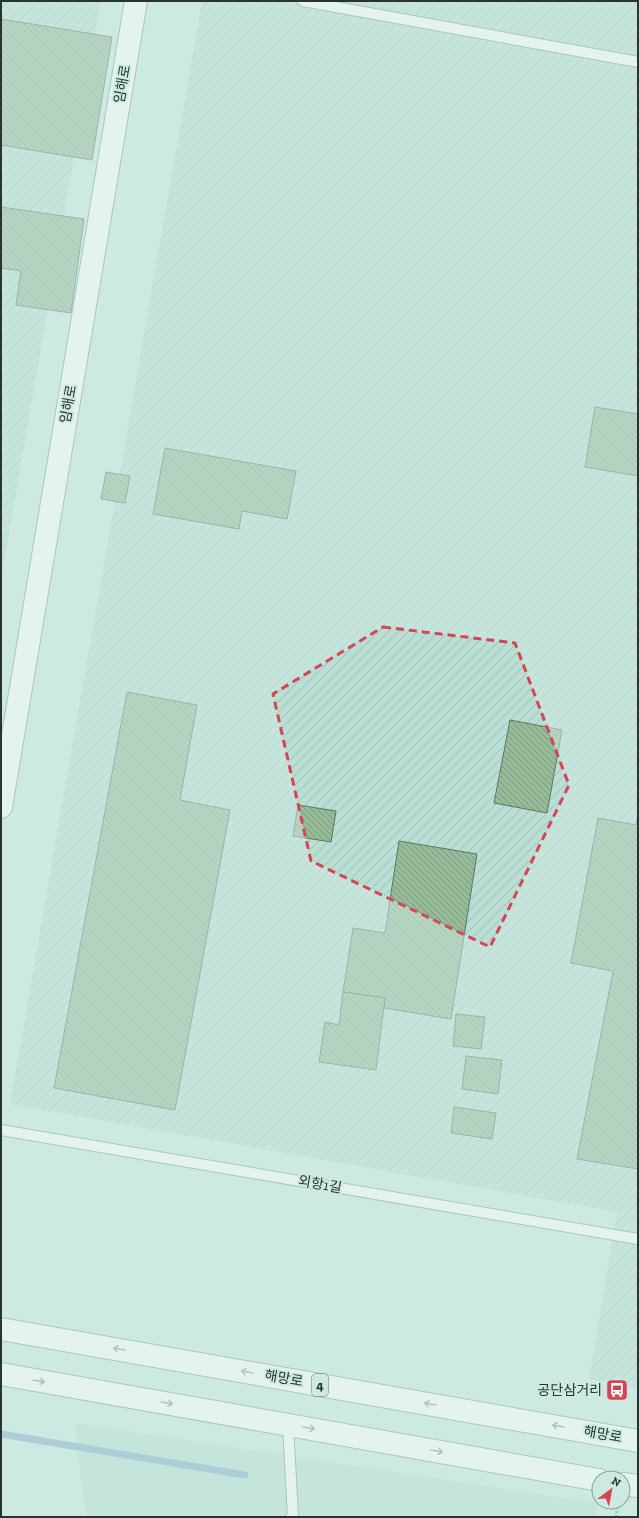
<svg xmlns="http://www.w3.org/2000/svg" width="639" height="1518" font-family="'Zilla Slab','Noto Sans KR',serif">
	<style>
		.built { fill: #b9ded4 }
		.industrial { fill: url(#industrial-furrows) }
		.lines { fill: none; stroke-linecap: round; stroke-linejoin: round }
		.stream { stroke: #85accb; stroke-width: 7 }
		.building { fill: url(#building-back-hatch); stroke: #637363 }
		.service-casing { stroke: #819c95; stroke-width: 12 }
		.tertiary-casing { stroke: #819c95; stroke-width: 24 }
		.primary-casing { stroke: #819c95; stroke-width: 24 }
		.path { stroke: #748883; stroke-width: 2.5; stroke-dasharray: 2 2; stroke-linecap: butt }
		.service { stroke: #fff; stroke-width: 10 }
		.tertiary { stroke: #fff; stroke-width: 22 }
		.primary { stroke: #fff; stroke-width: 22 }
		.oneway { stroke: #949a98 }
		.marked { fill: none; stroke: #d64554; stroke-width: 3; stroke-dasharray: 8 5; stroke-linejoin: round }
		.labels { text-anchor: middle; stroke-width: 4; stroke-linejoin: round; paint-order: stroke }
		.shield { fill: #cdeae2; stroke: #5a6b66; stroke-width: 1 }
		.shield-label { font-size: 13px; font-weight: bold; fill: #283431 }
		.street-label { font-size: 14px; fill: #283431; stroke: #cdeae2 }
		.poi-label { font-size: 14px; fill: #283431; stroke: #cdeae2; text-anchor: end }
	</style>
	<defs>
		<pattern id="industrial-furrows" width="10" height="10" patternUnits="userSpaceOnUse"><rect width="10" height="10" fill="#b9ded4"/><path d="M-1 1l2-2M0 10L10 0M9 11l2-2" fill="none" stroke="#9fbfb6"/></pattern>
		<pattern id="building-back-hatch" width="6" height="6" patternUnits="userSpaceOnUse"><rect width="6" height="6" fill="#97bb99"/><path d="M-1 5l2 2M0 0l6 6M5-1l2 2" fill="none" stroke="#7b997d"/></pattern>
	</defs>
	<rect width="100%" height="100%" fill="#cdeae2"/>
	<path class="built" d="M76 1423 597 1503 596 1517H87L80 1474Z"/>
	<g class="industrial">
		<path d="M1 1H101L1 580Z"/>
		<path d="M202 1H638V1388L589 1379 617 1212 10 1104Z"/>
	</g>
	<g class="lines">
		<path class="stream" d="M1 1434 245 1475"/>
	</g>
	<g class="building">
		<path d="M1 19 112 37 92 160 1 145Z"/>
		<path d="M1 207 84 219 71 313 16 305 21 271 1 268Z"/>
		<path d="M595 407 638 414V476L585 467Z"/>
		<path d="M165 448 296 471 287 519 242 511 239 529 153 514Z"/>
		<path d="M106 472 130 476 125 503 101 499Z"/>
		<path d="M127 692 197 705 180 800 230 810 175 1110 54 1088Z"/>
		<path d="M510 720 562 730 547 813 494 803Z"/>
		<path d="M298 805 336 811 331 842 293 836Z"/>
		<path d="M638 813V1169L577 1159 613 971 571 963 598 818 636 825Z"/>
		<path d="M399 841 477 854 451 1019 384 1008 385 998 343 992 353 928 385 933Z"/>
		<path d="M343 992 385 998 376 1070 319 1062 325 1022 339 1025Z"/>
		<path d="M456 1014 485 1017 481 1049 453 1046Z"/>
		<path d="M466 1056 502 1060 498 1094 462 1089Z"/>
		<path d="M454 1107 496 1113 492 1139 451 1133Z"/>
	</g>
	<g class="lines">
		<g class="service-casing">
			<g id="service">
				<path d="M303 1 638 62"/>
				<path d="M1 1130 638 1239"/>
				<path d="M288 1425 293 1516 291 1517"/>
			</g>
		</g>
		<g class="tertiary-casing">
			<path id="tertiary" d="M1 807 136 1"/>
		</g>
		<g class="primary-casing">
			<g id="primary">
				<path d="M1 1329 638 1441"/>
				<path d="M1 1374 599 1480"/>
				<path d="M623 1484 638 1486"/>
			</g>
		</g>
		<path class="path" d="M616 1517 618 1504"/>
		<use href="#service" class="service"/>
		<use href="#tertiary" class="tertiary"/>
		<use href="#primary" class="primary"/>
	</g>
	<defs><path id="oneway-shaft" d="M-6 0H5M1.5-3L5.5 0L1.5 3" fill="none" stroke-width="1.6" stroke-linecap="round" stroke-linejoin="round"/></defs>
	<g class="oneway">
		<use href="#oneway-shaft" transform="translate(119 1349) rotate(-170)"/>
		<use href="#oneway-shaft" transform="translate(247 1372) rotate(-170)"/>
		<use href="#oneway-shaft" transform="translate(39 1381) rotate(10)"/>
		<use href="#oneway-shaft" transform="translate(167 1403) rotate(10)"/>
		<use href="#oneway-shaft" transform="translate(430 1404) rotate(-170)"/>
		<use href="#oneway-shaft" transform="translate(558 1426) rotate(-170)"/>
		<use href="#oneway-shaft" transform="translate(309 1428) rotate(10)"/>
		<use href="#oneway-shaft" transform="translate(437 1451) rotate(10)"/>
	</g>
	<path d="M0 0H639V1518H0ZM383 627 515 643 569 785 490 947 311 861 273 694Z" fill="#cdeae2" fill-opacity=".55" fill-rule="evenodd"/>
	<path class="marked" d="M383 627 515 643 569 785 490 947 311 861 273 694Z"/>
	<defs>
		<g id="bus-square" transform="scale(1.15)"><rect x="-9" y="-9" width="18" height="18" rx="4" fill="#d64554" stroke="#cdeae2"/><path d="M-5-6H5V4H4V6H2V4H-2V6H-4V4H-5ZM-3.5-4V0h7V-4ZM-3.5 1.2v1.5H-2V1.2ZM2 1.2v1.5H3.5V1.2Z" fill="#fff"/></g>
	</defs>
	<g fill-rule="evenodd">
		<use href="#bus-square" x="617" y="1390"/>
	</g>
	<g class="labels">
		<rect class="shield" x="312" y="1374" width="16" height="22" rx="3"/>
		<g class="shield-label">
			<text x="320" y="1390">4</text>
		</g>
		<g class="street-label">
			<text transform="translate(122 84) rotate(-80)" y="5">임해로</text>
			<text transform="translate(68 404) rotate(-80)" y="5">임해로</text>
			<text transform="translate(320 1184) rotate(10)" y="5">외항1길</text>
			<text transform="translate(284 1378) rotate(10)" y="5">해망로</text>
			<text transform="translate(603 1434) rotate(10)" y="5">해망로</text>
		</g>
		<g class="poi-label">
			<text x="602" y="1395">공단삼거리</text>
		</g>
	</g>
	<rect width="639" height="1518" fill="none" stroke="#283431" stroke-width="4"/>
	<g transform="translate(611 1490) rotate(32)"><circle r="19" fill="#cdeae2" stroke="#8ba19b"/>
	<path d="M0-3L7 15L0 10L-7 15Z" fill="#d64554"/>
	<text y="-6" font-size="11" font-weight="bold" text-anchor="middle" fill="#283431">N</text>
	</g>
</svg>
